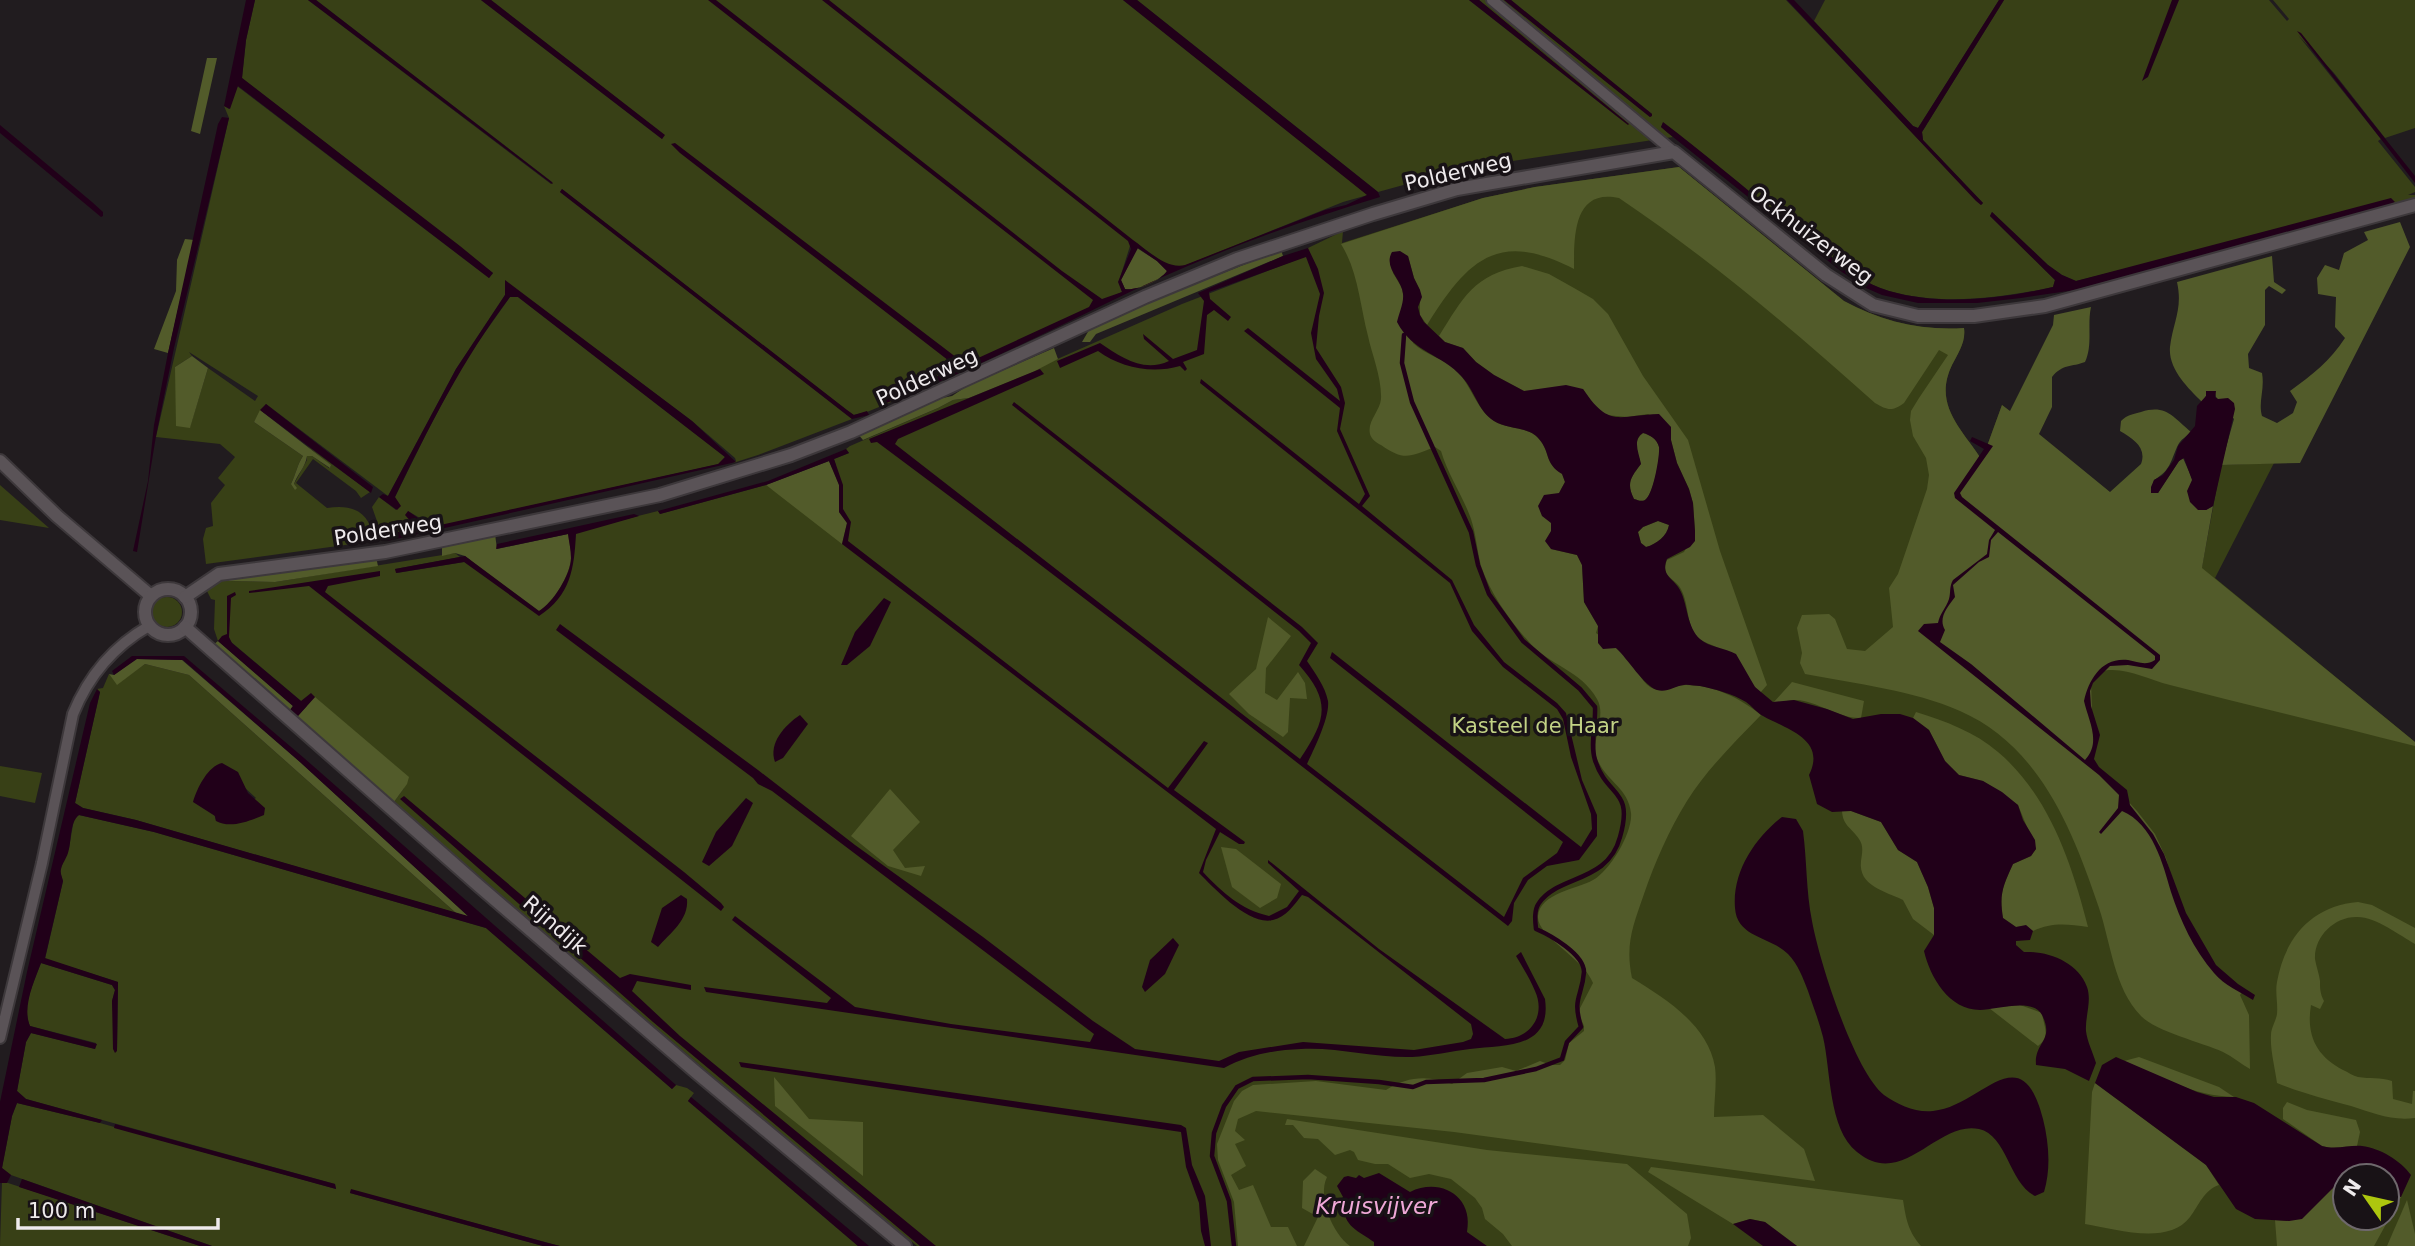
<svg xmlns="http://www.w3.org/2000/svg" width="2415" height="1246" font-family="'DejaVu Sans',sans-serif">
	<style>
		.green { fill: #384016; fill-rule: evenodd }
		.forest { fill: #525b2a }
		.water { fill: #210019; fill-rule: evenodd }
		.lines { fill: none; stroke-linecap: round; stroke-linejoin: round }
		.stream { stroke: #210019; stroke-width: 4.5 }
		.minor-casing { stroke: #3d383b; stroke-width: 14 }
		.tertiary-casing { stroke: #3d383b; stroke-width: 16 }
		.minor { stroke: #5a5357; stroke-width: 10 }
		.tertiary { stroke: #5a5357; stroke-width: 12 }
		.labels { text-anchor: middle; stroke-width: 7; stroke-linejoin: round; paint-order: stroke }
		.street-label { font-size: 21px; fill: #eeeaec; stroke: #181216 }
		.park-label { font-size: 21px; fill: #c2d285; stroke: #181216 }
		.water-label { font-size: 23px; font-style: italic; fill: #efa8d7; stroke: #181216 }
	</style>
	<rect width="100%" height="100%" fill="#211c1f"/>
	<g class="green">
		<path d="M255 0H308L551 184 552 182 316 0H481L662 139 664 135 491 0H1123L1368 195 1343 202 1174 270 1136 243 1130 246 1119 281 1122 292 903 397 867 412 853 415 562 189 560 192 852 419 758 455 733 463 736 461 735 458 692 421 505 281V295L456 369 388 496 266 404 254 422 303 456C297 465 296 474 291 484H294L307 460V456H312L329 468 331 466 306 445 370 492 361 498 356 491 313 459 296 483 327 508C354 504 370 512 374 541L206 564 203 539 206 528 213 526 211 503 225 485 218 478 235 457 220 444 156 437 229 118 224 106 229 109 237 86 489 278 493 273 242 78 246 40ZM189 352 258 396 255 401 208 368 190 427 175 367 192 356Z"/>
		<path d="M1137 0H1469L1628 125 1479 0H1504L1650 117 1652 114 1511 0H1786L1981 205 1983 203 1923 140 1922 132 2004 0H2269L2287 21 2289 19 2273 0H2415V128L2385 138 2334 73 2298 35 2381 139 2378 141 2415 187V192L2408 195H2415V198L2076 281 2062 275 2048 265 1992 212 1990 216 2055 280 2053 287C2001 298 1942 306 1889 291 1861 283 1840 263 1818 246 1765 206 1716 162 1663 123L1661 127 1673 137 1465 168 1378 192Z"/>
		<path d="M1825 0H1999L1918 128 1913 126 1814 21Z"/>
		<path d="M1679 167 1844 301C1881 321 1921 331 1964 328 1966 342 1958 353 1952 365 1933 404 1961 428 1982 460L2002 405 2202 567 2221 465 2274 463 2215 578 2415 742V1246H917C740 1101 566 952 394 802L404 788 224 636 218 641 214 629 215 600 211 599 207 591 208 587 226 579 229 581 275 582 455 553 460 557 395 569 397 573 464 562 638 516 658 511 660 514 766 485 773 490 836 466 834 459 849 453 846 449 850 446 938 408 953 400 969 398 1182 304 1306 256 1308 248 1343 231 1342 243 1483 198 1535 187ZM2345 1176H2387V1218H2345Z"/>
		<path d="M510 297H518L725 457 719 464 435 527 408 511 411 528 387 536V541L383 538 372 507 379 497 396 510 395 497 426 434 464 362Z"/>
		<path d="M0 485 49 528 0 520Z"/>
		<circle cx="167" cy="612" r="15"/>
		<path d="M145 664 189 675 456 913 136 820 83 808 75 803 100 692 97 689 103 688 109 674 117 684ZM207 774 244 787 256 798 216 821 205 779Z"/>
		<path d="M0 766 42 773 35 803 0 796Z"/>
		<path d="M79 815 154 832 486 928 672 1089 676 1085 687 1088 694 1093 688 1101 858 1246H560L351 1190 350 1193 543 1246H212L11 1175 2 1168 12 1116 17 1103 100 1123 336 1189 335 1184 26 1099 17 1091 26 1042 31 1033 95 1049 96 1043 30 1026C21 1007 34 982 41 963L112 985 115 990 112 1001 117 1051 118 982 45 959 63 881 60 872 62 865 69 848 74 819Z"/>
		<path d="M2 1181 200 1246H0Z"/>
	</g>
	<g class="forest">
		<path d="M207 58H217L200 134 191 131Z"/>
		<path d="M1679 167 1844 301C1881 321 1921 331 1964 328 1966 342 1958 353 1952 365 1933 405 1961 428 1982 460L2002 405 2010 411 2053 325 2054 315 2091 307C2087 325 2093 345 2085 362 2072 367 2062 364 2052 377V407L2039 434 2110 492 2141 464C2147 448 2134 439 2120 431L2121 421C2127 415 2133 414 2141 412 2166 404 2173 417 2191 432 2186 437 2181 439 2178 445 2170 462 2171 470 2154 480L2151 493H2158L2179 461 2183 458 2206 510 2213 506 2202 568 2415 742V746C2333 725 2252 706 2170 685 2145 679 2124 665 2098 672L2091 683 2094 764 2137 811 2155 834 2166 858 2182 914 2206 959 2244 990 2240 995 2249 1015 2250 1069C2241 1064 2233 1057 2223 1052 2201 1042 2157 1032 2141 1016 2114 988 2111 944 2099 908 2073 831 2040 746 1960 711 1913 690 1856 684 1805 674L1800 663 1802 653 1797 628 1802 615 1829 614 1835 619 1847 649 1865 651 1893 627 1889 588 1898 574 1927 489 1929 475 1926 458 1913 436 1910 420 1911 411 1919 398 1948 355 1939 350 1904 403C1892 412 1887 410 1875 403 1792 329 1711 260 1619 198 1573 188 1574 237 1574 269 1497 229 1467 261 1427 325L1420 315V290L1414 278 1408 256H1390L1393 273 1402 288 1413 343C1425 355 1443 358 1455 369 1471 384 1476 409 1494 421 1508 430 1528 426 1539 439 1551 453 1544 463 1562 473L1565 482C1552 503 1551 525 1551 549L1577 555 1582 565 1584 602 1598 626 1596 633C1608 642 1620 650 1630 661 1637 669 1641 681 1650 687 1664 695 1673 685 1686 685 1714 685 1740 698 1761 715 1735 742 1707 769 1687 801 1669 830 1655 862 1644 894 1633 926 1625 944 1632 978 1666 999 1708 1025 1715 1067 1717 1083 1714 1101 1714 1117L1763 1115 1804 1149 1815 1181 1454 1132 1256 1111 1238 1119 1235 1131 1245 1140 1235 1144 1246 1166 1231 1175 1239 1190 1253 1185 1271 1227H1288L1297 1246H1238L1234 1202 1218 1160 1217 1144 1234 1101 1242 1091 1253 1085 1316 1081 1386 1090C1407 1076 1429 1075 1452 1084L1467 1073 1502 1067 1516 1071 1540 1061 1551 1065H1560L1565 1060 1569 1043 1584 1031V1026L1578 1012 1593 983C1584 958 1536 936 1538 916 1540 893 1577 889 1593 880 1610 871 1633 832 1631 813 1628 786 1605 782 1596 756 1591 741 1607 716 1597 699 1581 670 1548 665 1529 642 1510 621 1490 593 1481 566 1477 550 1476 534 1471 519 1463 496 1448 475 1441 451L1435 447C1410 456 1405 462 1381 445 1377 443 1371 439 1370 434 1367 421 1380 411 1381 399 1382 378 1372 355 1368 336 1360 305 1358 271 1341 244L1483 198 1535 187Z"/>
		<path d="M2400 222 2410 247 2300 463 2221 465 2234 419 2216 397 2215 391H2206V396L2202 402C2188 388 2168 369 2170 347 2173 322 2183 309 2177 282L2272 256 2274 282 2286 290 2282 294 2269 286 2265 290V325L2248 354 2249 368 2262 373C2265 390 2258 401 2262 416L2277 423 2293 413 2297 402 2290 391C2312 375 2330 361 2345 338L2335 327 2336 297 2318 294 2317 278 2325 265 2339 270 2344 253 2368 240 2364 232Z"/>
		<path d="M185 239 194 240 168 353 154 349 176 291 177 260Z"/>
		<path d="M1137 248 1157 261 1167 271C1160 281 1137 291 1125 289L1121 280Z"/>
		<path d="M1281 250 1283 256 1096 334 1090 342H1082L1089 330 1145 304Z"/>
		<path d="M1522 266 1549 274 1574 288 1593 299 1608 314 1643 376 1688 440 1720 551 1767 685 1760 693C1748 678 1733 660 1718 648 1712 644 1704 643 1698 638 1685 624 1690 602 1679 586 1670 576 1661 575 1667 560L1684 552 1695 531 1693 503 1689 489 1677 463 1671 440V427L1648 414 1627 417 1606 415 1593 405 1583 389 1524 391 1494 375 1476 362 1463 348 1445 342 1439 336C1463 298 1474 274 1522 266Z"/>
		<path d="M1054 348 1058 359 1033 372 969 398 953 400 938 408 863 440 857 433 933 400 952 396 967 386Z"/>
		<path d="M192 356 208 368 190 428 176 426 175 367Z"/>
		<path d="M260 410 331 465 330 468 312 456H307C306 466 297 475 294 484L297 488 295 490 291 484C296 474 297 465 303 456L254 422Z"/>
		<path d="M1643 433C1650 435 1657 438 1659 447 1661 456 1653 496 1645 500 1641 502 1638 500 1634 499 1626 483 1631 477 1641 464 1638 453 1632 441 1643 433Z"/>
		<path d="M829 461 839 485V512L847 523 842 544 766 485Z"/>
		<path d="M1658 521 1669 525C1667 536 1657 544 1646 547L1641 543 1638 532 1643 527Z"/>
		<path d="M495 534 497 549 568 534C569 541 571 550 571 557 571 574 553 603 539 611L465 556 455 553 442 556V545Z"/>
		<path d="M376 557 378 566 275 582 229 581 226 579Z"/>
		<path d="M1268 617 1291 636 1266 668 1265 693 1277 700 1298 672 1305 683 1307 699 1290 698 1288 732 1283 737 1249 714 1229 694 1256 669Z"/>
		<path d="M218 641 293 706 290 710 213 645Z"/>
		<path d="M136 659 182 660 300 762 469 917 456 913 189 675 145 664 117 685 109 674 114 675Z"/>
		<path d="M1792 682 1864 701 1861 718C1839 719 1818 701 1796 700 1788 700 1781 703 1773 703Z"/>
		<path d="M315 697 409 777 407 784 394 802 297 717Z"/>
		<path d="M1916 712C1945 721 1975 732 1998 752 2049 795 2072 864 2088 927 2067 924 2052 922 2033 931L2026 926 2016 927 2003 918C1999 894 2003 886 2013 864L2031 856 2036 849 2018 805 1983 781 1959 775 1945 761 1929 730 1913 718Z"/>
		<path d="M890 789 920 822 893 850 905 868 925 866 921 876 888 866 851 836Z"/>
		<path d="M1842 811H1851L1881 822 1898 850 1917 862 1928 887 1934 908V935L1913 919 1903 900C1885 891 1858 886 1861 861 1862 853 1864 846 1859 839 1851 827 1843 826 1842 811Z"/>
		<path d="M1221 847 1236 849 1281 884 1277 898 1260 908 1232 887Z"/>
		<path d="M2358 902 2372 905 2415 928V944C2399 935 2375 916 2356 917 2334 917 2314 937 2315 959 2316 966 2319 973 2320 981 2320 989 2320 993 2324 1001L2320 1009 2311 1005C2306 1035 2316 1056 2343 1070 2348 1072 2353 1076 2358 1077 2370 1079 2380 1077 2392 1081L2393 1099 2412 1104 2413 1091H2415V1118C2391 1121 2373 1113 2351 1106 2325 1099 2302 1093 2277 1083 2275 1068 2270 1050 2271 1035 2271 1028 2276 1021 2277 1014 2278 1003 2275 992 2277 982 2285 937 2312 906 2358 902Z"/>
		<path d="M2020 1005 2042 1013C2044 1028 2051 1036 2038 1046L1989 1008Z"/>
		<path d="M2139 1057 2219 1087 2234 1097C2194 1096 2160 1077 2124 1061Z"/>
		<path d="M774 1077 809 1119 863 1122V1176L775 1106Z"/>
		<path d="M2095 1083 2206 1165 2219 1185C2204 1190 2199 1205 2190 1217 2168 1246 2116 1229 2085 1224L2092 1092Z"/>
		<path d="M2287 1102 2307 1110 2356 1120 2360 1132 2357 1146 2331 1148 2322 1146 2283 1119V1108Z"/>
		<path d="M1287 1119 1487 1150 1627 1164 1687 1214 1691 1238 1688 1246H1512L1503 1234 1485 1219 1482 1208 1475 1198 1451 1179 1429 1174 1410 1178 1388 1164H1375L1358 1160 1354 1152 1350 1150 1335 1155 1318 1139 1304 1138 1293 1125H1285Z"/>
		<path d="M1651 1167 1903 1200C1906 1219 1908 1231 1921 1246H1797L1765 1222 1750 1219 1733 1224 1648 1172Z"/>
		<path d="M1315 1169 1327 1177C1317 1197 1333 1234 1350 1246H1304L1318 1217 1302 1208 1303 1181Z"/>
		<path d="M2335 1186H2345V1218H2387V1194L2401 1197 2374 1246H2277L2275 1220 2289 1221Z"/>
		<path d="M2407 1200 2415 1234V1246H2387Z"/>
	</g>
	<g class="water">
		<path d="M246 0H255L246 40 242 78 460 246 493 273 489 278 238 86 230 109 224 106Z"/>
		<path d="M308 0H316L553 183 552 184Z"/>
		<path d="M481 0H491L665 135 662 139Z"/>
		<path d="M708 0H716L1062 271 1102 299 1122 292 1118 282 1131 249 1128 241 822 0H829L1133 240C1147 250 1167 270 1185 265L1325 210 1346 205 1367 195 1123 0H1137L1378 192 1380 197C1287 225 1194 260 1107 303 1035 338 959 376 884 404L883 402 888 398 949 371 953 368V364L680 153 671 144 675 143 965 364 1089 307 1093 300ZM1138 248 1157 261 1167 271C1160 281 1136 291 1125 289L1121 280Z"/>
		<path d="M1469 0H1479L1629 124 1628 125Z"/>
		<path d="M1504 0H1511L1652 114V116L1650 117Z"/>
		<path d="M1787 0H1794L1913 126 1918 128 1999 0H2004L1922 132 1923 140 1983 203 1981 205 1976 201Z"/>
		<path d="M2172 0H2179L2148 77 2142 81Z"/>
		<path d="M2297 31 2301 33 2415 176V183Z"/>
		<path d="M222 117 229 118 174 348 156 436 137 552 133 551 148 481 154 425 168 353 218 124Z"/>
		<path d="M1663 122C1716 162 1765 206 1817 246 1840 263 1861 283 1889 291 1941 306 2002 299 2053 287L2055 280 1990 216 1992 212 2048 265 2062 275 2076 281 2391 198 2395 202 2389 205 2075 290 2021 298 1977 303H1918L1882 295 1866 288 1842 272 1668 133 1661 127Z"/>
		<path d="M0 125 92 202 103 212V216L101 217 0 133Z"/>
		<path d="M562 189 847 410 854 415 867 411 869 415 852 419 560 192Z"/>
		<path d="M1308 248 1318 269 1324 293 1319 316 1316 348 1341 387 1345 403 1340 429 1370 496 1362 506 1452 580 1474 625 1504 662 1557 703 1566 713 1582 780 1597 815V836L1579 860 1547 866 1528 880 1514 903 1512 921 1508 926C1298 764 1090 600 877 442L871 443 869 439 1040 369 1044 374 898 439 895 444 1300 759C1326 720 1332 702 1299 665L1311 643 1299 631 1012 405 1014 402 1302 627 1318 643 1307 661C1315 673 1325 686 1328 701 1330 717 1314 749 1307 764L1504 917 1523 878 1557 853 1563 842 1330 658 1332 652 1581 847 1592 829 1591 814 1571 757 1563 719 1557 709 1503 667 1472 631 1450 583 1200 383 1201 379 1359 504 1365 494 1337 431 1340 408 1244 331 1248 328 1340 401 1337 389 1316 359 1311 333 1320 294 1306 257 1209 292 1210 299 1231 317 1228 321 1214 310 1207 315 1204 354 1183 362 1187 369 1185 371 1180 366C1152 374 1121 368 1098 351L1060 368 1057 361 1100 343C1121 357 1143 373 1169 361L1144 339 1143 334 1173 359 1197 350 1204 301 1198 293 1283 256Z"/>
		<path d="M1400 251 1408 256 1414 278 1420 290 1422 297 1418 307 1420 315 1424 322 1445 342 1463 348 1476 362 1494 375 1524 391 1566 385 1583 389C1610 429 1618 415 1659 414L1671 427V440L1677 463 1689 489 1693 503 1695 531V541L1690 547 1667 559C1660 577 1675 578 1681 592 1688 607 1687 627 1700 639 1709 647 1725 648 1736 654L1755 687 1773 702 1794 700 1827 709 1853 719 1881 714H1900L1913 718 1929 730 1945 761 1959 775 1983 781 2002 792 2018 805 2023 820 2035 840 2036 849 2031 856 2013 864C2003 886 1999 894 2003 918L2016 927 2026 925 2033 931 2030 940 2016 941V945L2024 952C2048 951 2078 962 2087 987 2092 1001 2085 1017 2086 1031 2087 1041 2093 1053 2096 1063L2089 1081 2065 1069 2036 1065C2034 1042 2055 1041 2042 1015 2033 997 1995 1010 1980 1010 1949 1010 1930 977 1924 951L1934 935V908L1928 887 1917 862 1898 850 1881 822 1851 811 1832 812 1817 804 1809 775C1827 739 1786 729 1763 716 1757 713 1752 706 1746 702 1733 694 1715 689 1700 686 1695 686 1688 684 1684 685 1674 686 1667 693 1657 690 1644 686 1628 659 1616 648L1603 649 1598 643V626L1584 602 1582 565 1577 555 1551 549 1545 541 1551 531V523L1542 516 1538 506 1544 495 1559 493 1565 482 1562 474C1544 463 1551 453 1539 439 1529 426 1508 430 1494 421 1478 411 1475 391 1462 377 1442 354 1413 353 1397 322 1399 313 1404 303 1403 294 1402 279 1383 268 1392 252ZM1643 433C1650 435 1657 439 1659 447 1660 456 1653 496 1645 500 1641 502 1638 500 1634 499 1626 483 1631 477 1641 464 1639 453 1632 440 1643 433ZM1658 521 1669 525C1667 536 1657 544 1646 547L1641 543 1638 532 1643 527Z"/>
		<path d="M505 280 692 421 736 462 387 541 386 536 411 528 412 523 405 515 408 511 431 527 718 464 725 457 518 297H510C463 359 429 427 395 497L401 506 397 510 379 497 383 494 388 496 456 369 505 295Z"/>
		<path d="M2206 391H2216L2215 397 2218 399 2228 398 2234 403 2235 409 2213 506 2206 510H2198L2190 502 2187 491 2192 480 2184 458 2179 461 2158 493H2151V487L2154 480 2163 475 2174 460 2178 446 2195 426 2197 406 2206 396Z"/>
		<path d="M266 404 373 487 371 493 260 410Z"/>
		<path d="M1972 437 1993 446 1960 493 1962 497 2160 655V660L2152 669 2128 665 2110 666 2093 683 2090 691 2091 706 2100 735 2094 759 2099 767 2127 790 2130 805 2153 834 2164 854 2186 913 2216 965 2238 984 2255 995 2253 1000C2240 992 2224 985 2214 973 2194 950 2180 920 2171 892 2163 864 2153 824 2122 811L2101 834 2099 832 2118 808 2119 795 2099 775 1918 631 1924 624 1938 623C1940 613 1946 608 1949 599 1951 592 1949 587 1953 580L1987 554 1989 540 1995 530 1955 498 1954 493 1984 449 1970 441ZM1998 532 2155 656V660C2146 666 2138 662 2128 660 2102 657 2089 679 2084 701 2088 720 2102 742 2085 760L1971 664 1940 642 1945 630C1938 618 1947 608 1955 597L1953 585 1979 562 1989 557 1991 540Z"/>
		<path d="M846 449 849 453 834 459 843 485V509L851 522 848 541 1168 788 1204 741 1208 743 1174 790 1245 842 1244 844H1239L1220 832 1206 860 1203 872C1223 893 1240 909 1269 916L1287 907 1299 891 1268 863V860L1379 949 1505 1039C1531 1038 1546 1015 1535 991 1530 979 1523 968 1516 956L1521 952 1545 999C1552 1049 1505 1045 1470 1049 1451 1051 1432 1056 1412 1057 1375 1058 1338 1047 1301 1049 1273 1050 1248 1055 1224 1068L706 992 704 987 827 1003 831 998 732 920 735 916 855 1007 951 1024 1090 1042 1094 1034 772 791 758 784 753 778 556 630 560 624 758 770 855 845 983 937 1093 1021 1135 1049 1219 1061 1239 1052 1303 1042 1414 1050 1463 1042 1471 1039 1473 1034 1471 1024 1308 897 1302 895C1294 905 1286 917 1273 920 1249 926 1215 889 1199 873L1216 829 842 544 847 523 839 512V485L829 461 766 485 660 514 658 511 768 481Z"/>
		<path d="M634 514 639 516 576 534C574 569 571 595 539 616L464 562 396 573 395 569 465 556 539 611C553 603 571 574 571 558 571 550 569 542 568 534L496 549 497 544Z"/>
		<path d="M380 571V576L328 586 325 592 684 872 721 903 724 907 721 911 309 586 249 593V591Z"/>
		<path d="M235 592 236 595 231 598 229 637 232 643 301 701 311 693 315 697 297 717 290 710 293 706 218 641 222 636 227 634V596Z"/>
		<path d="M884 598 891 602 870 646 847 665H841L855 632Z"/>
		<path d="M132 656H184L304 758 676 1085 672 1089 486 928 154 832 79 815C69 823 72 841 68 853 66 859 62 864 61 869 60 873 62 877 63 881L45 958 118 982 117 1051 115 1053 113 1049 112 1001 115 990 112 985 41 963C34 982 22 1007 30 1026L97 1044 95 1049 31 1033 26 1042 17 1091 26 1099 102 1120 100 1123 17 1103 12 1116 2 1168 11 1175 7 1183H0V1102L27 972 90 703 97 689 100 692 75 803 83 808 136 820 468 916 300 762 183 660 137 659 114 675 112 671Z"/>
		<path d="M800 715 808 724 783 758 775 762C768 743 785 725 800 715Z"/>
		<path d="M222 763 238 772 248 793 265 808 264 815C249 821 230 829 216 821L215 816 193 802C197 788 208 766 222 763Z"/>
		<path d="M404 796 620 978 630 974 691 985V990L637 981 632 991 680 1036 936 1246H920L653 1022 400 799Z"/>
		<path d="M746 798 753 803 732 846 709 866 702 862 716 832Z"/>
		<path d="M1782 817 1796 819 1803 831C1807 861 1806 891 1812 921 1819 960 1854 1071 1884 1095 1898 1105 1916 1113 1933 1111 1981 1107 2021 1033 2043 1119 2049 1143 2051 1169 2044 1192L2035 1196C2009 1183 2007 1135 1979 1129 1937 1120 1903 1190 1857 1152 1828 1129 1831 1070 1823 1037 1819 1021 1813 1006 1808 991 1803 978 1798 964 1788 954 1770 936 1737 938 1735 908 1732 872 1755 838 1782 817Z"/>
		<path d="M681 895 687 899C689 920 670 933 658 947L651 942 662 908Z"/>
		<path d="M1173 938 1179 945 1165 974 1145 992 1142 987 1150 960Z"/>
		<path d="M2116 1057 2197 1092 2214 1097H2236L2254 1103 2322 1146C2336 1150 2349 1145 2362 1146 2380 1148 2401 1161 2411 1175L2401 1197 2387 1194V1176H2345V1186H2335L2302 1219 2289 1221 2255 1219 2236 1209 2206 1165 2095 1083 2102 1065Z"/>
		<path d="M739 1062 1181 1125 1186 1128 1192 1165 1205 1196 1211 1246H1205L1201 1231 1199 1203 1186 1167 1181 1132 741 1067Z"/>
		<path d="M691 1097 869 1246H858L688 1101Z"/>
		<path d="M115 1124 335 1184 336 1189 114 1128Z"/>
		<path d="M1379 1173 1410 1192C1440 1177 1474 1196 1467 1232L1487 1246H1374V1242C1360 1232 1341 1225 1345 1205L1340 1201 1343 1197 1337 1186 1344 1177 1348 1176 1356 1178 1359 1175 1364 1178Z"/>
		<path d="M22 1179 212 1246H200L19 1187Z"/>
		<path d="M351 1189 548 1243 560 1246H543L350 1193Z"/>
		<path d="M1750 1219 1765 1222 1797 1246H1763L1733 1224Z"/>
	</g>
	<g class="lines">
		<path class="stream" d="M1234 1246 1229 1201 1212 1156 1214 1133 1224 1106 1237 1087 1253 1079 1308 1077 1379 1082 1413 1087 1426 1082 1484 1080 1536 1069 1562 1059 1567 1042 1581 1027C1572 997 1582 998 1584 972 1584 954 1550 935 1536 929 1535 920 1534 910 1539 903 1558 875 1608 883 1620 837 1634 788 1607 798 1595 760 1590 745 1596 723 1595 707L1580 689 1523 641 1489 594 1478 565 1471 532 1412 402 1402 363 1404 335"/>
		<g class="minor-casing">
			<g id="minor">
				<path d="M1492 0 1674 152"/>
				<path d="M0 1038 42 863 73 714C88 677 114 646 149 626"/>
			</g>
		</g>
		<g class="tertiary-casing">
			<g id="tertiary">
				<path d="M0 461 57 516 151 596"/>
				<circle cx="168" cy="612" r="23"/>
				<path d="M185 597 219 574 385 552 660 495 791 455 851 432 1145 297 1237 259 1373 214 1457 189 1674 152 1826 275 1873 305 1918 316H1974L2045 306 2415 205"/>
				<path d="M185 627 479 886 697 1073 905 1246"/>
			</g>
		</g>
		<use href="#minor" class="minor"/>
		<use href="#tertiary" class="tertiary"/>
	</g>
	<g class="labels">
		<g class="street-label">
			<text transform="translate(1458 172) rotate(-13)" y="7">Polderweg</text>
			<text transform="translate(1811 235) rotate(37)" y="7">Ockhuizerweg</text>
			<text transform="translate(927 377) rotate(-25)" y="7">Polderweg</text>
			<text transform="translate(388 530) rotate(-9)" y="7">Polderweg</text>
			<text transform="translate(555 925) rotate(41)" y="7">Rijndijk</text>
		</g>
		<g class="park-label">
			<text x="1535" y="733">Kasteel de Haar</text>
		</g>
		<g class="water-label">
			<text x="1376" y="1214">Kruisvijver</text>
		</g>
	</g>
	<g transform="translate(2366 1197) rotate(304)"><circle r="33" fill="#181216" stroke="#6e686c" stroke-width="2"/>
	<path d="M0-5L12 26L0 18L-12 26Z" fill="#adc60e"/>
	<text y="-10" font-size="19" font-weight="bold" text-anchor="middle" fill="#eeeaec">N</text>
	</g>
	<path d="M18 1218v10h200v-10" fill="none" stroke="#eeeaec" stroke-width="3.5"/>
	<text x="28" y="1218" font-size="21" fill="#eeeaec" stroke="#181216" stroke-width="5" paint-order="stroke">100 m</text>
</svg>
